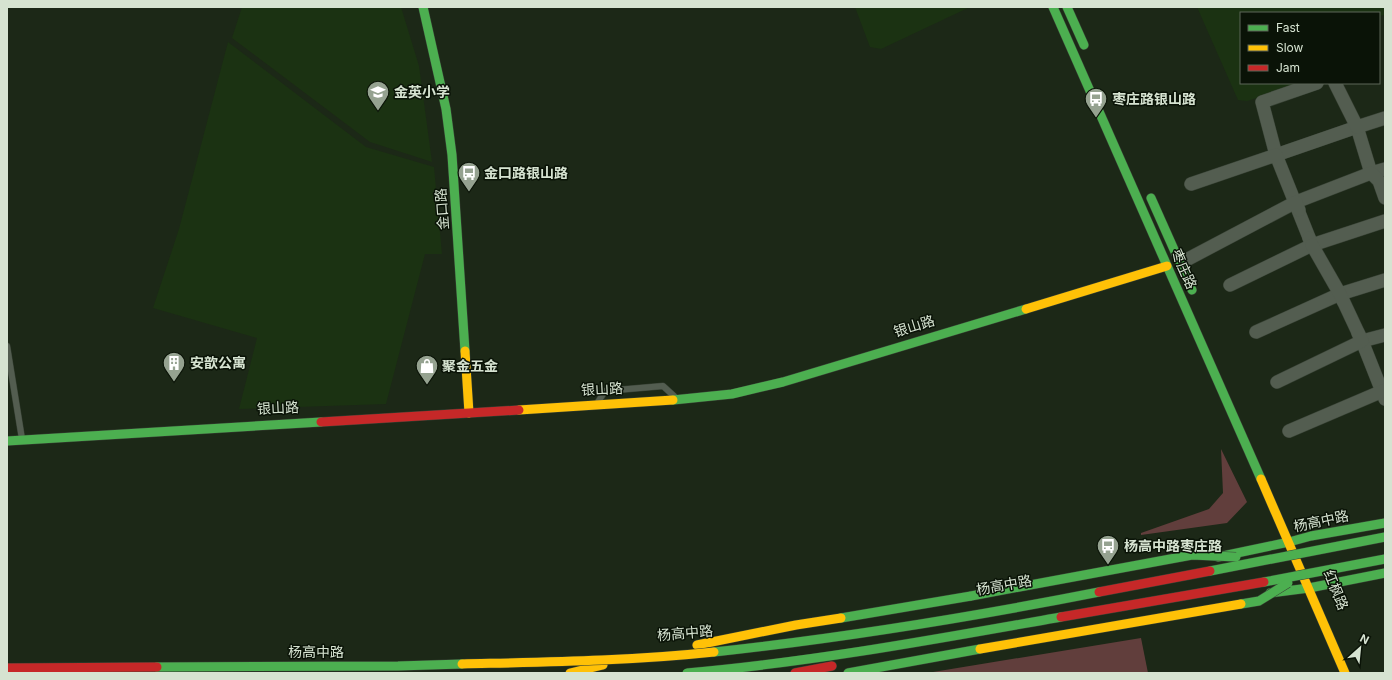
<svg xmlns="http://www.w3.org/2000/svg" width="1392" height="680" font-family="Inter,'Noto Sans SC',sans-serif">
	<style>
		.built { fill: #1b3212 }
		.green { fill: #613e3c }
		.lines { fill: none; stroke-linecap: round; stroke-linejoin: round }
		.lane-casing { stroke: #384235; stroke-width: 7 }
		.street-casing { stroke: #384235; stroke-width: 14 }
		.fast-casing { stroke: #384235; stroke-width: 10 }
		.slow-casing { stroke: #384235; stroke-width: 10 }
		.jam-casing { stroke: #384235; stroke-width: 10 }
		.lane { stroke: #535d50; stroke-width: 6 }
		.street { stroke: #535d50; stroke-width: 13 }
		.fast { stroke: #4caf50; stroke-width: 9 }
		.slow { stroke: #ffc107; stroke-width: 9 }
		.jam { stroke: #c62828; stroke-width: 9 }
		.fast-bridge-casing { stroke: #384235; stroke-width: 10; stroke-linecap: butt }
		.slow-bridge-casing { stroke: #384235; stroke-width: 10; stroke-linecap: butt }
		.jam-bridge-casing { stroke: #384235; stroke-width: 10; stroke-linecap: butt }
		.fast-bridge { stroke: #4caf50; stroke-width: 9 }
		.slow-bridge { stroke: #ffc107; stroke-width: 9 }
		.jam-bridge { stroke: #c62828; stroke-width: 9 }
		.labels { text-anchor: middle; stroke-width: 3; stroke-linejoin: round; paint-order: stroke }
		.poi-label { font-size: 14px; font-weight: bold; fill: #d6e3d1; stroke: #0a1307; text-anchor: start }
		.street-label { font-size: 14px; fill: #d6e3d1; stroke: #0a1307 }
	</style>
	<rect width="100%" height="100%" fill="#1c2817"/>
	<g class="built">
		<path d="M242 7H401L419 66 432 162 370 142 232 38Z"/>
		<path d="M855 7H970L881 49 870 47Z"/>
		<path d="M1197 7H1385V15L1379 16V13H1241V83H1303L1247 101 1238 100Z"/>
		<path d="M228 42 366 147 434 167 442 254H425L386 404 239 409 257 338 153 308 179 229Z"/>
	</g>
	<g class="green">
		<path d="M1221 449 1247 502 1227 523 1141 535V533L1209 509 1223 493Z"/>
		<path d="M1141 638 1148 673H927Z"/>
	</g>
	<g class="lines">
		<g class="lane-casing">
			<g id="lane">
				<path d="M7 346 22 439"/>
				<path d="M598 402 605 391 663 386 674 396"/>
			</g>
		</g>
		<g class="street-casing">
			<g id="street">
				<path d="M1317 83 1262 102 1276 155 1357 127 1371 173 1385 169"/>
				<path d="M1335 83 1357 127 1385 118"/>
				<path d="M1191 184 1276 155 1312 245 1385 221"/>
				<path d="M1296 202 1371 173 1379 181 1385 198"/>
				<path d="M1188 259 1296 202 1299 210"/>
				<path d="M1230 285 1312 245 1309 238"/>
				<path d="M1343 301 1340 294 1385 280"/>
				<path d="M1256 332 1340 294"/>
				<path d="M1358 333 1362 341 1385 335"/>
				<path d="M1362 341 1385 399"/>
				<path d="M1277 382 1362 341 1340 294 1312 245"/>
				<path d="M1289 431 1385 390"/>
			</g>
		</g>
		<g class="fast-casing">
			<g id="fast">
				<path d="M423 7 446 109 452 155 465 351"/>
				<path d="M1053 7 1261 479"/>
				<path d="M1067 7 1084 45"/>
				<path d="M1151 198 1192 290"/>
				<path d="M673 400 732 394 783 382 1026 309"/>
				<path d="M7 441 321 422"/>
				<path d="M1218 557 1289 542 1311 536 1385 523"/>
				<path d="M1270 593 1309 588 1385 573"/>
				<path d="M841 618 971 596"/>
				<path d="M848 673 980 649"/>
			</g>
		</g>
		<g class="slow-casing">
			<g id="slow">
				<path d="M1026 309 1167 266"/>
				<path d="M465 351 469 413"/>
				<path d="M519 410 673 400"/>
				<path d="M1261 479 1345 673"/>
				<path d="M697 645 796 625 841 618"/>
				<path d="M570 673 603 665"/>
			</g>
		</g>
		<g class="jam-casing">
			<g id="jam">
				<path d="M321 422 519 410"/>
				<path d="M795 673 832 666"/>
			</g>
		</g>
		<use href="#lane" class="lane"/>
		<use href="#street" class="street"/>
		<use href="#fast" class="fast"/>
		<use href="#slow" class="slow"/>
		<use href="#jam" class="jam"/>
		<g class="fast-bridge-casing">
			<g id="fast-bridge">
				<path d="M1210 571 1385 537"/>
				<path d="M1264 582 1385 559"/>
				<path d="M971 596 1192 555 1236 557"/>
				<path d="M1241 604 1259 601 1288 583"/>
				<path d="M714 652C843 638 972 617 1099 592"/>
				<path d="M157 667 398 666 462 664"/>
				<path d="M687 673C813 662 937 639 1061 617"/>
			</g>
		</g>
		<g class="slow-bridge-casing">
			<g id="slow-bridge">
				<path d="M980 649 1241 604"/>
				<path d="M462 664C546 662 630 661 714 652"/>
			</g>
		</g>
		<g class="jam-bridge-casing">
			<g id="jam-bridge">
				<path d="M1099 592 1210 571"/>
				<path d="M1061 617 1264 582"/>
				<path d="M7 668 157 667"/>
			</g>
		</g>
		<use href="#fast-bridge" class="fast-bridge"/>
		<use href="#slow-bridge" class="slow-bridge"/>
		<use href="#jam-bridge" class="jam-bridge"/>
	</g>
	<defs>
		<g id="school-pin" transform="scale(1.15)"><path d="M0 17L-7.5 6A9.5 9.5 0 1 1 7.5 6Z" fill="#95a290" stroke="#0a1307"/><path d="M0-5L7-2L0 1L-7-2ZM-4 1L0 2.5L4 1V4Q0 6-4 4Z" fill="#fff"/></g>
		<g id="bus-pin" transform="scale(1.15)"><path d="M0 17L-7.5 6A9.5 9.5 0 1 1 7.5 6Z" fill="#95a290" stroke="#0a1307"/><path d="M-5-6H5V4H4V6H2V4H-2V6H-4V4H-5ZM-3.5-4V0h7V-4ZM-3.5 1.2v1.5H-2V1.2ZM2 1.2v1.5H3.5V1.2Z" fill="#fff"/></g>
		<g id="building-pin" transform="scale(1.15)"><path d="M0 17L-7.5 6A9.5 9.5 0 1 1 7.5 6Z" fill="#95a290" stroke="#0a1307"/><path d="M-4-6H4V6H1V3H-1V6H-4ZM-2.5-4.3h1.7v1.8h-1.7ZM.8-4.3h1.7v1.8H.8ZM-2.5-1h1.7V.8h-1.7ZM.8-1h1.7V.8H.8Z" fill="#fff"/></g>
		<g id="shop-pin" transform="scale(1.15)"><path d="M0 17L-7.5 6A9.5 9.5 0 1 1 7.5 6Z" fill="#95a290" stroke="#0a1307"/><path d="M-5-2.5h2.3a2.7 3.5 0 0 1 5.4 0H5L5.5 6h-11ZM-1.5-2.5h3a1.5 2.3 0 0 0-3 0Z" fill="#fff"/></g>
	</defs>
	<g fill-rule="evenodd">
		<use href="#school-pin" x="378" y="92"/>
		<use href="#bus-pin" x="1096" y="99"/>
		<use href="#bus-pin" x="469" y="173"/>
		<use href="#building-pin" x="174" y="363"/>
		<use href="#shop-pin" x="427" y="366"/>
		<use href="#bus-pin" x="1108" y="546"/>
	</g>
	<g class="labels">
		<g class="poi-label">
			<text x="394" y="97">金英小学</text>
			<text x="1112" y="104">枣庄路银山路</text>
			<text x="484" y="178">金口路银山路</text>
			<text x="190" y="368">安歆公寓</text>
			<text x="442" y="371">聚金五金</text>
			<text x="1124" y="551">杨高中路枣庄路</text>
		</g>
		<g class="street-label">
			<text transform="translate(442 209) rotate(-94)" y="5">金口路</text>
			<text transform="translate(1184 269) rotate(66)" y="5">枣庄路</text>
			<text transform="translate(914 326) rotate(-17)" y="5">银山路</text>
			<text transform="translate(602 389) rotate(-3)" y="5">银山路</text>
			<text transform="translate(278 408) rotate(-3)" y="5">银山路</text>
			<text transform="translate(1321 521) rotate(-12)" y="5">杨高中路</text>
			<text transform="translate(1004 585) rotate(-10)" y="5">杨高中路</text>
			<text transform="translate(1336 590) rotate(68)" y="5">红枫路</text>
			<text transform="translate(685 633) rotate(-5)" y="5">杨高中路</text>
			<text x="316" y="657">杨高中路</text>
		</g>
	</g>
	<rect width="1392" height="680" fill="none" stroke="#d6e3d1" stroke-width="16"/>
	<rect x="1240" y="12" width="140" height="72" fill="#0a1307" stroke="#5c6658"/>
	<rect x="1248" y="25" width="20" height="6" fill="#4caf50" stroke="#5c6658"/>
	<text x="1276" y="32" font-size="12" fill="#d6e3d1">Fast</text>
	<rect x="1248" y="45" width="20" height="6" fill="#ffc107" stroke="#5c6658"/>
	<text x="1276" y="52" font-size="12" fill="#d6e3d1">Slow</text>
	<rect x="1248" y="65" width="20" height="6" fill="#c62828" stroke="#5c6658"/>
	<text x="1276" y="72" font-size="12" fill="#d6e3d1">Jam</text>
	<g transform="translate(1360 648) rotate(27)" stroke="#0a1307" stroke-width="3" paint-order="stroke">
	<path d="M0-3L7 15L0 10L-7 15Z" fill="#d6e3d1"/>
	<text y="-6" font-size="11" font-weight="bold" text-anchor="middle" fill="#d6e3d1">N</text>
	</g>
</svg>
